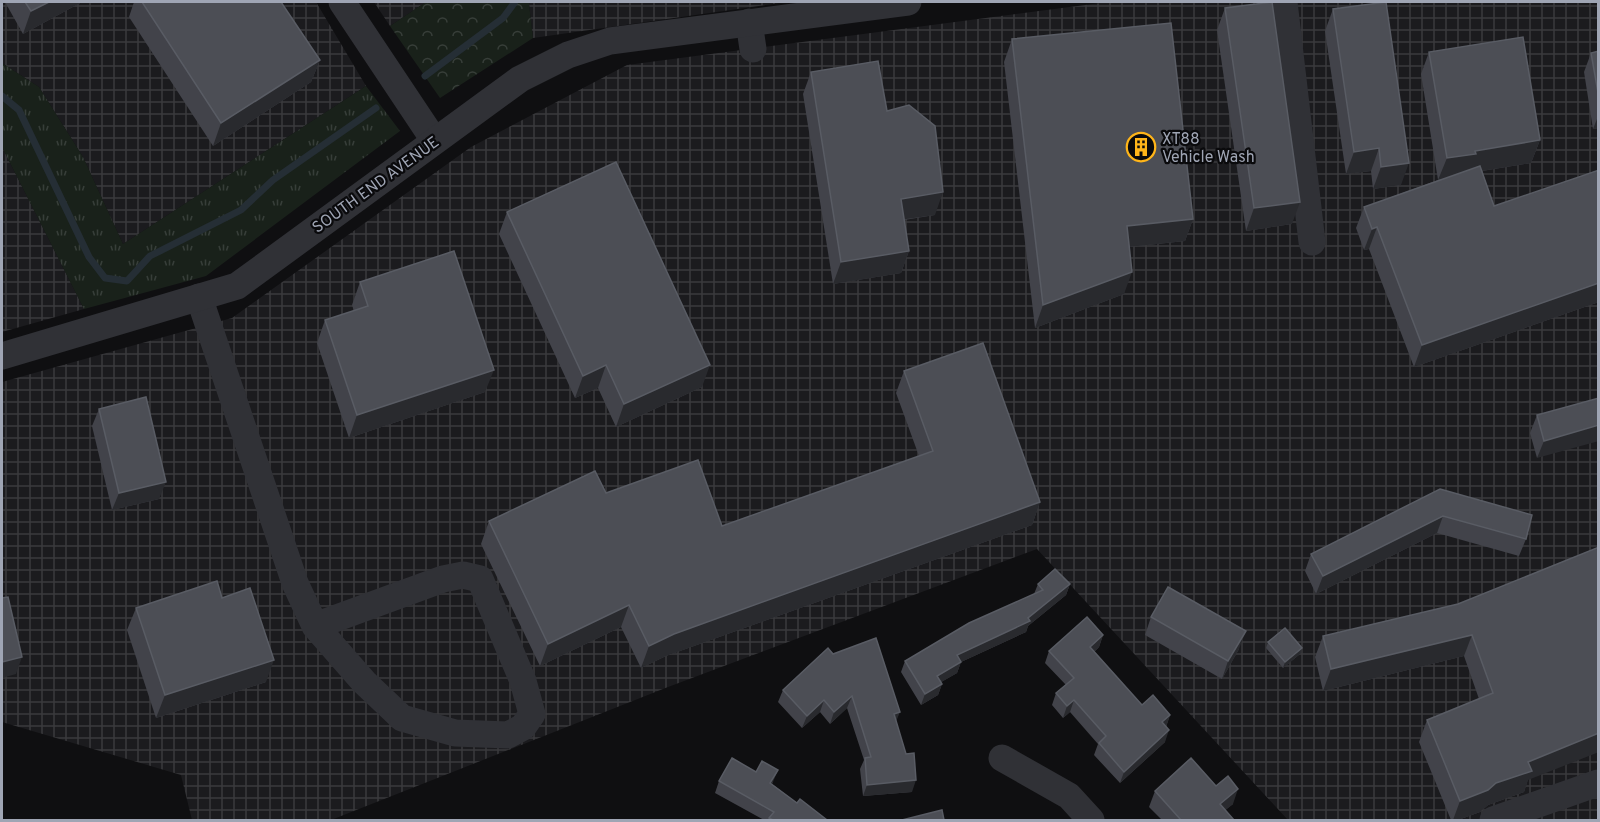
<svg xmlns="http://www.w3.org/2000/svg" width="1600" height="822" font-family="Overpass,sans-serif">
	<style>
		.industrial { fill: url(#industrial-grid) }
		.grass { fill: url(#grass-tufts) }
		.forest { fill: url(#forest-crowns) }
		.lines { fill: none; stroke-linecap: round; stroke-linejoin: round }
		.stream { stroke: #252e35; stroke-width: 7 }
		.minor { stroke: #303136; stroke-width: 27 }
		.wall { fill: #42434a }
		.shaded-wall { fill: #292a2e }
		.building { fill: #4c4e55; stroke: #595c64; stroke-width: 1.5 }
		.labels { text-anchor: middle; stroke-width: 4.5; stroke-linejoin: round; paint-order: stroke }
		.poi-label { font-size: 16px; fill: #9fa5b4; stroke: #0a0a0c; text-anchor: start }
		.street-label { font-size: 16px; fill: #9fa5b4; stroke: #0a0a0c }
	</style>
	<defs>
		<pattern id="industrial-grid" width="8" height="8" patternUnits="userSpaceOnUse" patternTransform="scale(1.5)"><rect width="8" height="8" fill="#1b1b1e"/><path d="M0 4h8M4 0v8" fill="none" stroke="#39393c"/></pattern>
		<pattern id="grass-tufts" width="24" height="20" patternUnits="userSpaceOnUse" patternTransform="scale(1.5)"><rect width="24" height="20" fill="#19211a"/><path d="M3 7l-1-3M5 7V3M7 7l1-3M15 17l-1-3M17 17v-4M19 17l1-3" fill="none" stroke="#373e39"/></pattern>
		<pattern id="forest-crowns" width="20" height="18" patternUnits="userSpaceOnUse" patternTransform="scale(1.5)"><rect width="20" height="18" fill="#19211a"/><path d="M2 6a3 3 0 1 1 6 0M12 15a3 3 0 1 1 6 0" fill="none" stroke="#373e39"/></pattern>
	</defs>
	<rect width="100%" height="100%" fill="#0f0f11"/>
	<g class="industrial">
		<path d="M2 2H316L366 86 123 244 83 157 39 87 2 63Z"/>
		<path d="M374 2H426L390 26Z"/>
		<path d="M531 2H787L533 38 529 4Z"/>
		<path d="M1108 2H1598V820H1288L1037 549 668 687 331 820H192L181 775 2 722V382L232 318 471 147 627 65Z"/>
		<path d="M2 147 84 309 2 332Z"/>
	</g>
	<path class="grass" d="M2 63 39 87 83 157 123 244 366 86 400 131 206 276 84 309 2 147Z"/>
	<path class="forest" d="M426 2H531L529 4 533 38 440 98 390 26Z"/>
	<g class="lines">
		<g class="stream">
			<path d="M425 76 503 18 515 2"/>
			<path d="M2 96 19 110 89 257 105 278 127 281 150 256 241 210 273 180 376 108"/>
		</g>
		<g class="minor">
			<path d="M342 2 434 140"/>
			<path d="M1284 2 1312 242"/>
			<path d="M749 22 753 49"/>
			<path d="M199 297 295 583 315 626 364 682 402 718 455 733 508 735 523 727 532 714 523 681 480 579 463 575 443 579 315 626"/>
			<path d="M2 356 237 286 520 79 568 55 610 41 908 2"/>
			<path d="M1002 758 1069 796 1091 820"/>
			<path d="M1493 820 1598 783"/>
		</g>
	</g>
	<g class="wall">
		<path d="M5 2H82L23 34Z"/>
		<path d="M134 2H281L320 60 311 82 213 146 129 17Z"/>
		<path d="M1225 8 1292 224 1246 231 1217 30Z"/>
		<path d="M1333 9 1401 185 1373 189 1371 171 1346 174 1325 31Z"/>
		<path d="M1012 39 1193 219 1185 241 1129 247 1124 294 1035 328 1004 62Z"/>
		<path d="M1599 51V128L1593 129 1584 72 1591 53Z"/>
		<path d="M1429 52 1540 140 1531 163 1482 171 1494 206 1599 170V302L1414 367 1369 249 1364 250 1356 228 1364 207 1438 180 1421 74Z"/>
		<path d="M811 72 887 111 935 215 904 220 909 251 901 273 833 284 803 94Z"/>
		<path d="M507 212 702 387 616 427 598 388 575 398 499 234Z"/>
		<path d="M360 282 485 392 349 438 317 343 325 320 354 311 352 305Z"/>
		<path d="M904 371 1040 502 1032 525 666 656 641 668 621 627 540 666 481 544 489 521 606 493 722 526 919 456 896 393Z"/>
		<path d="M1599 398 1537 458 1530 433 1537 415Z"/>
		<path d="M99 409 159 499 112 510 92 426Z"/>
		<path d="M1440 489 1526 539 1519 556 1437 533 1316 594 1305 571 1311 554Z"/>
		<path d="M1599 547 1524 792 1488 805 1480 812 1458 820H1451L1419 742 1427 720 1479 699 1464 656 1323 691 1315 657 1323 636 1458 604Z"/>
		<path d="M1038 584H1070L1066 595 1028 626 1026 632 961 662 957 673 941 682 942 684 938 695 921 705 901 672 905 661 1034 594Z"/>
		<path d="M222 598 266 682 156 718 127 630 136 608Z"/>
		<path d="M1151 617 1239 649 1222 679 1145 635Z"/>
		<path d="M1103 635 1099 647 1094 652 1142 705 1170 715 1166 727 1165 742 1120 783 1094 755 1098 744 1070 712 1063 718 1052 705 1056 693 1066 685 1045 663 1049 651Z"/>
		<path d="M1268 642 1302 648 1300 654 1283 668 1266 648Z"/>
		<path d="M828 648 896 722 912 792 863 796 860 769 864 760 847 708 830 724 820 712 802 728 778 702 783 690Z"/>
		<path d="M719 781 773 782 772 784 797 803 827 820H764L715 793Z"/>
		<path d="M1216 786 1233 804 1225 810 1234 820H1162L1149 807 1155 791Z"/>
	</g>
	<g class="shaded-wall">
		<path d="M49 2H82L23 34 31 11Z"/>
		<path d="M320 60 311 82 213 146 221 123Z"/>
		<path d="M1599 114V128L1593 129Z"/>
		<path d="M1540 140 1531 163 1469 173 1438 180 1447 158 1475 151Z"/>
		<path d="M1379 148 1371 171 1346 174 1354 152Z"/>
		<path d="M1409 163 1401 185 1373 189 1381 167Z"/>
		<path d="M943 192 935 215 892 221 901 199Z"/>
		<path d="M1300 202 1292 224 1246 231 1254 208Z"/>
		<path d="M1193 219 1185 241 1119 248 1127 226Z"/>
		<path d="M1377 227 1369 249 1364 250 1372 229Z"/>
		<path d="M909 251 901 273 833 284 841 262Z"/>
		<path d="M1132 272 1124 294 1035 328 1043 305Z"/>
		<path d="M1599 283V302L1414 367 1422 345Z"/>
		<path d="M606 365 598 388 575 398 583 376Z"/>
		<path d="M710 365 702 387 616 427 624 404Z"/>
		<path d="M494 370 485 392 349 438 357 415Z"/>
		<path d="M1599 425V441L1537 458 1544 441Z"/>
		<path d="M166 482 159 499 112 510 119 493Z"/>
		<path d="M1040 502 1032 525 666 656 641 668 649 646 674 634Z"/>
		<path d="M1443 516 1437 533 1316 594 1323 576Z"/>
		<path d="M1070 584 1066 595 1028 626 1026 632 961 662 957 673 933 687 937 676 957 655 1028 618Z"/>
		<path d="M629 605 621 627 540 666 548 644Z"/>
		<path d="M1246 631 1239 649 1222 679 1228 661Z"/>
		<path d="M1103 635 1099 647 1086 659 1090 647Z"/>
		<path d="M1472 635 1464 656 1323 691 1331 669Z"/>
		<path d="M1302 648 1300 654 1283 668 1285 662Z"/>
		<path d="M22 657 16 674 2 678V662Z"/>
		<path d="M274 660 266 682 156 718 165 695Z"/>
		<path d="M942 684 938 695 921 705 925 694Z"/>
		<path d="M852 696 847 708 830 724 834 712Z"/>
		<path d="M824 700 820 712 802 728 807 716Z"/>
		<path d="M1074 700 1070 712 1063 718 1067 706Z"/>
		<path d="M900 712 895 724 894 714Z"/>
		<path d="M1170 715 1166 727 1162 722Z"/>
		<path d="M1169 730 1165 742 1120 783 1124 772Z"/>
		<path d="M1599 733V752L1528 780 1524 792 1488 805 1480 812 1458 820H1453L1460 801 1496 783 1528 762Z"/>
		<path d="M778 770 773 782 766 794 770 783Z"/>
		<path d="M916 780 912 792 863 796 867 785Z"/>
		<path d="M1238 789 1233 804 1215 819 1220 804Z"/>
	</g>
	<g class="building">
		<path d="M25 2H49L31 11Z"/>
		<path d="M142 2H281L320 60 221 123Z"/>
		<path d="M1272 2 1300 202 1254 208 1225 8Z"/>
		<path d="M1386 2 1409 163 1381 167 1379 148 1354 152 1333 9Z"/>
		<path d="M1171 23 1193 219 1127 226 1132 272 1043 305 1012 39Z"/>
		<path d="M1523 37 1540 140 1475 151 1476 154 1447 158 1429 52Z"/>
		<path d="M1599 51V98L1591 53Z"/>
		<path d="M878 61 887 111 909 105 935 126 943 192 901 199 909 251 841 262 811 72Z"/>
		<path d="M616 162 710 365 624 404 606 365 583 376 507 212Z"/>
		<path d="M1480 166 1494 206 1599 170V283L1422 345 1377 227 1372 229 1364 207Z"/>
		<path d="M454 251 494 370 357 415 325 320 368 306 360 282Z"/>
		<path d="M983 343 1040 502 674 634 649 646 629 605 548 644 489 521 595 471 606 493 698 460 722 526 933 451 904 371Z"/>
		<path d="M146 397 166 482 119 493 99 409Z"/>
		<path d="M1599 398V425L1544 441 1537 415Z"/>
		<path d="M1440 489 1532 515 1526 539 1443 516 1323 576 1311 554Z"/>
		<path d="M1599 547V733L1528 762 1532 771 1496 783 1488 790 1460 801 1427 720 1493 693 1472 635 1331 669 1323 636 1458 604Z"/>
		<path d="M1055 569 1070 584 1028 618 1030 621 957 655 961 662 937 676 942 684 925 694 905 661 969 623 1043 590 1038 584Z"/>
		<path d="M217 581 222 598 250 588 274 660 165 695 136 608Z"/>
		<path d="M1168 587 1246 631 1228 661 1151 617Z"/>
		<path d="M8 597 22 657 2 662V598Z"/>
		<path d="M1087 617 1103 635 1090 647 1142 705 1153 695 1170 715 1162 722 1169 730 1124 772 1099 743 1106 736 1074 700 1067 706 1056 693 1074 678 1049 651Z"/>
		<path d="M1285 628 1302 648 1285 662 1268 642Z"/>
		<path d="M876 638 900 712 894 714 906 754 914 753 916 780 867 785 865 758 871 757 852 696 834 712 824 700 807 716 783 690 828 648 833 654Z"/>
		<path d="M732 758 756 772 762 761 778 770 770 783 797 803 800 799 827 820H773L769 818 774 812 719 781Z"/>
		<path d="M1191 758 1216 786 1228 776 1238 789 1220 804 1234 820H1181L1155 791Z"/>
		<path d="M942 810 944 820H902Z"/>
	</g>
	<defs>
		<g id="building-ring" transform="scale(1.5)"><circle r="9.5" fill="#0a0a0c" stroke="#ffb519" stroke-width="1.5"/><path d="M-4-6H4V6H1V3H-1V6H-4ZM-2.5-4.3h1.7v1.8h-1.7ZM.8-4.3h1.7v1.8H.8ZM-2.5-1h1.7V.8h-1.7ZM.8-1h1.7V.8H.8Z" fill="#ffb519"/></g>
	</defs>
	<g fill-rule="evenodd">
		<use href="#building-ring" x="1141" y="147"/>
	</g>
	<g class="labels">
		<g class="poi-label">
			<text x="1162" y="144">XT88<tspan x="1162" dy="18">Vehicle Wash</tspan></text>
		</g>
		<g class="street-label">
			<text transform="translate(375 184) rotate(-36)" y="6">SOUTH END AVENUE</text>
		</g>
	</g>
	<rect width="1600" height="822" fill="none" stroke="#9fa5b4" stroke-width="6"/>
</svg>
